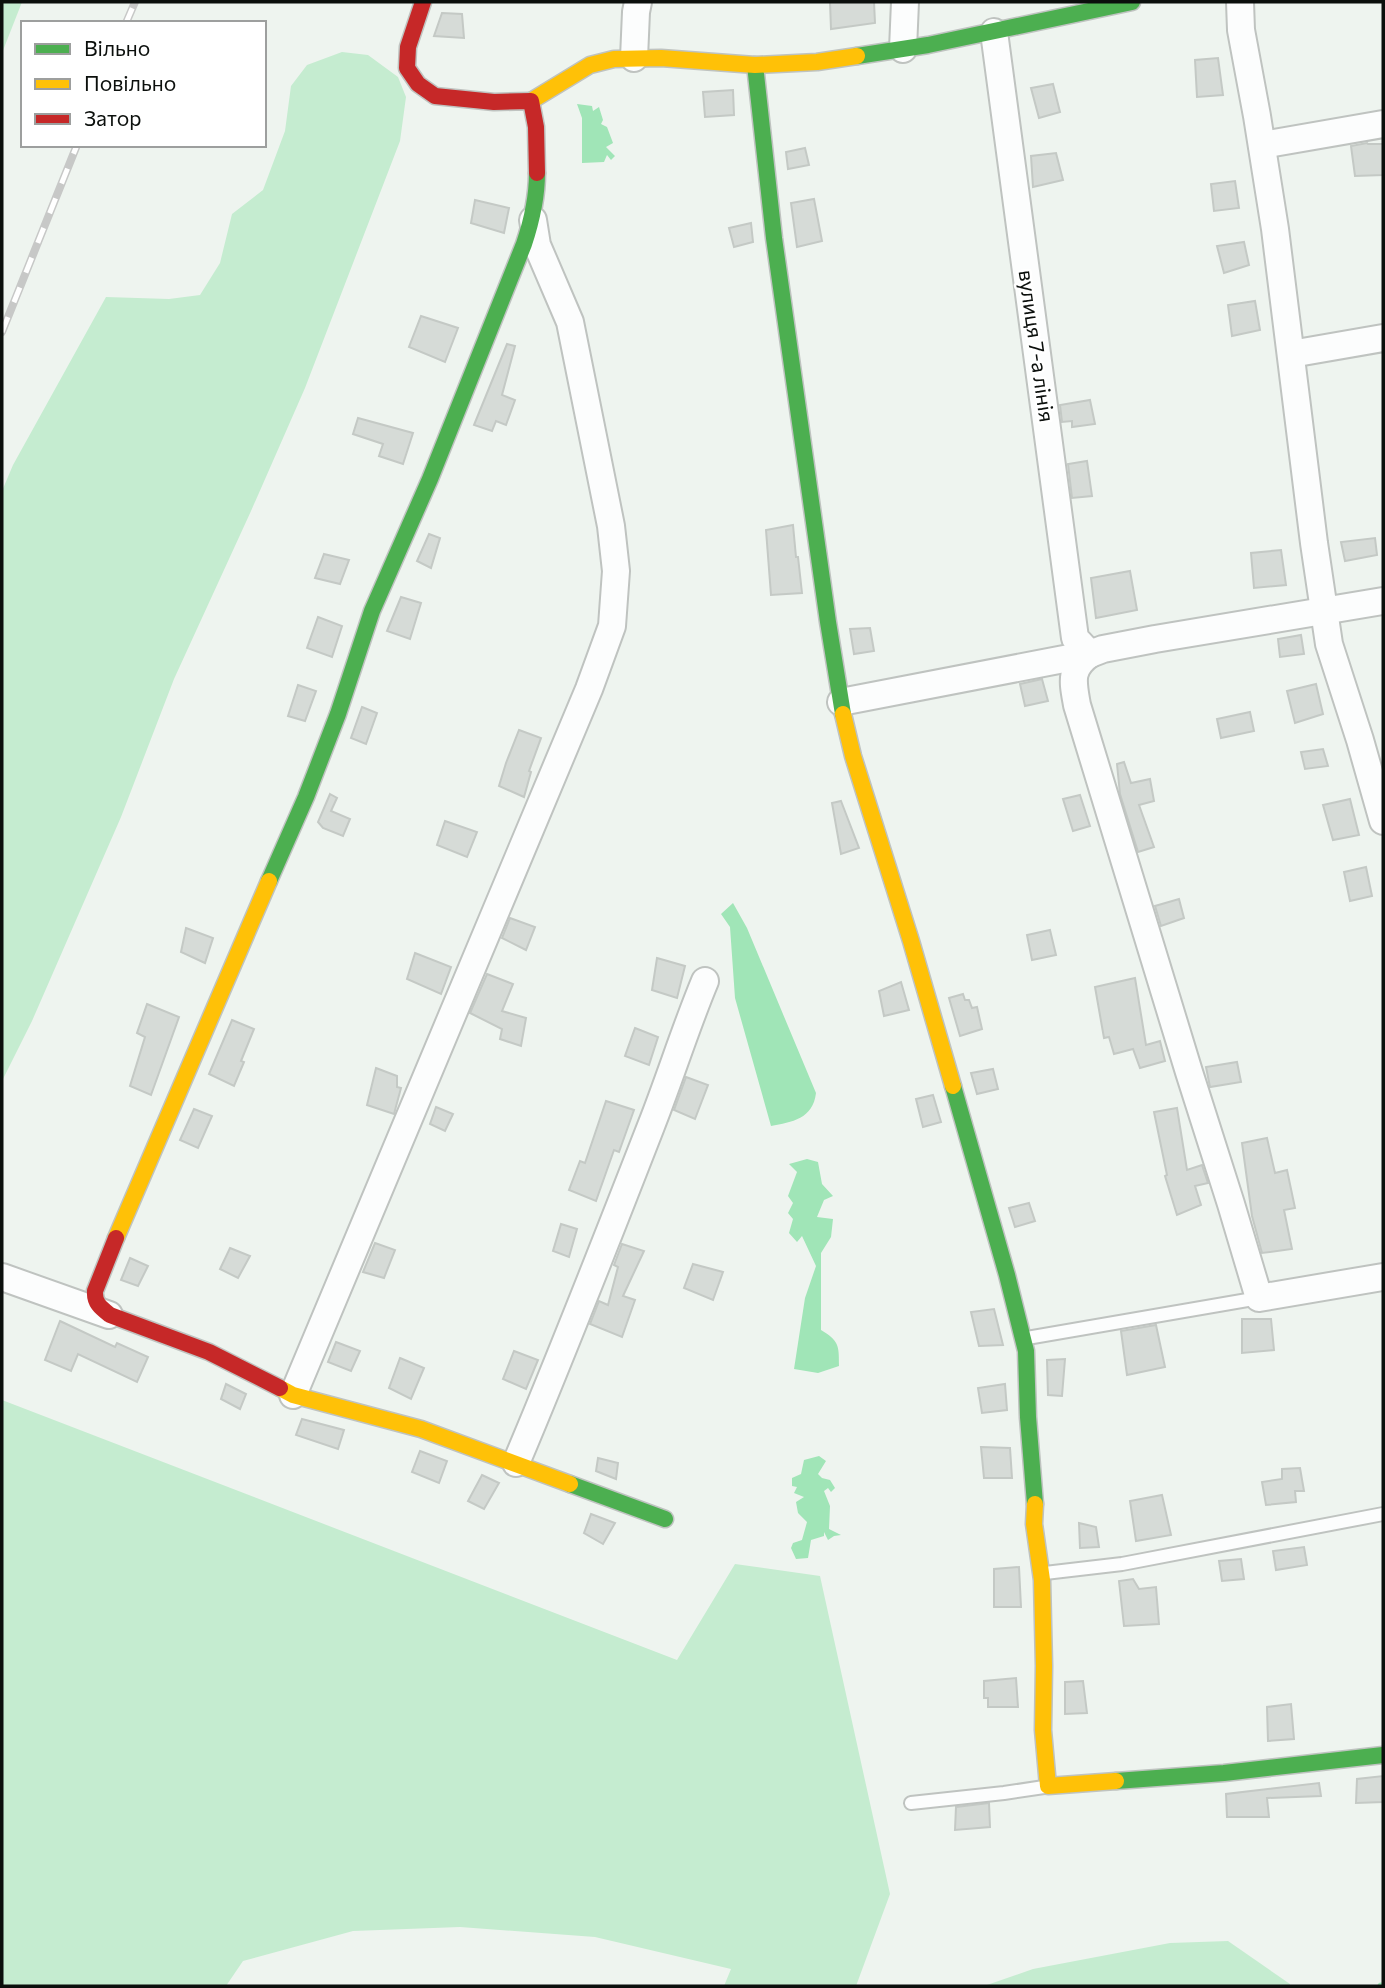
<svg xmlns="http://www.w3.org/2000/svg" width="1385" height="1988" font-family="Commissioner,sans-serif">
	<style>
		.green { fill: #c5ecd0 }
		.water { fill: #a0e5b7 }
		.lines { fill: none; stroke-linecap: round; stroke-linejoin: round }
		.stream { stroke: #a0e5b7; stroke-width: 7 }
		.building { fill: #d6dbd7; stroke: #c4c9c5; stroke-width: 2 }
		.lane-casing { stroke: #bfc3c0; stroke-width: 16 }
		.street-casing { stroke: #bfc3c0; stroke-width: 30 }
		.fast-casing { stroke: #bfc3c0; stroke-width: 19 }
		.slow-casing { stroke: #bfc3c0; stroke-width: 19 }
		.jam-casing { stroke: #bfc3c0; stroke-width: 19 }
		.lane { stroke: #fcfdfd; stroke-width: 12 }
		.street { stroke: #fcfdfd; stroke-width: 26 }
		.fast { stroke: #4caf50; stroke-width: 16 }
		.slow { stroke: #ffc107; stroke-width: 16 }
		.jam { stroke: #c62828; stroke-width: 16 }
		.rail-casing { stroke: #c7c8c7; stroke-width: 8 }
		.rail { stroke: #fff; stroke-width: 5; stroke-dasharray: 16; stroke-linecap: butt }
		.labels { text-anchor: middle; stroke-width: 5; stroke-linejoin: round; paint-order: stroke }
		.street-label { font-size: 21px; fill: #0b0f0c; stroke: #fff }
	</style>
	<rect width="100%" height="100%" fill="#eef4ef"/>
	<g class="green">
		<path d="M2 2H22L2 53Z"/>
		<path d="M342 52 368 55 398 77 406 97 400 141 305 388 251 511 174 679 121 817 32 1021 2 1081V491L13 465 106 297 169 299 200 295 220 263 232 214 263 190 285 131 291 86 307 65Z"/>
		<path d="M2 1400 677 1660 735 1564 820 1576 890 1894 856 1986H724L731 1969 595 1937 460 1927 353 1931 243 1961 226 1986H2Z"/>
		<path d="M1228 1941 1290 1984V1986H984L1033 1969 1170 1943Z"/>
	</g>
	<g class="water">
		<path d="M577 104 592 106 593 111 599 107 603 120 601 124 607 127 613 143 606 147 615 156 611 160 607 155 604 162 582 163V118Z"/>
		<path d="M733 903 747 928 816 1093C813 1119 792 1122 771 1126L735 998 730 927 721 914Z"/>
		<path d="M807 1159 818 1162 822 1184 833 1196 824 1200 817 1217 833 1219 831 1237 821 1253V1330C839 1341 839 1345 839 1366L818 1373 794 1369 805 1298 816 1266 802 1236 797 1242 789 1233 793 1219 788 1213 793 1203 788 1196 797 1172 789 1164Z"/>
		<path d="M819 1456 826 1461 818 1474 822 1478 830 1480 835 1488 831 1492 828 1488 824 1491 830 1506 829 1529 841 1535 834 1536 828 1540 824 1532V1536L811 1540 808 1558 796 1559 791 1548 793 1543 802 1540 807 1522 798 1513 796 1502 804 1497 794 1493 797 1487 792 1486V1478L801 1474 804 1460Z"/>
	</g>
	<g class="lines">
		<path class="stream" d="M1381 1986H1383"/>
	</g>
	<g class="building">
		<path d="M830 2H874L875 23 831 29Z"/>
		<path d="M442 13 462 14 464 38 434 36Z"/>
		<path d="M1218 58 1223 95 1197 97 1195 60Z"/>
		<path d="M1053 84 1060 112 1039 118 1031 88Z"/>
		<path d="M733 90 734 115 705 117 703 92Z"/>
		<path d="M1367 143 1368 144H1383V175L1355 176 1351 146Z"/>
		<path d="M805 148 809 165 788 169 786 152Z"/>
		<path d="M1056 153 1063 180 1033 187 1031 156Z"/>
		<path d="M1235 181 1239 208 1214 211 1211 184Z"/>
		<path d="M814 199 822 241 797 247 791 203Z"/>
		<path d="M475 200 509 208 504 233 471 223Z"/>
		<path d="M751 223 753 242 734 247 729 228Z"/>
		<path d="M1244 242 1249 265 1224 273 1217 246Z"/>
		<path d="M1255 301 1260 330 1232 336 1228 305Z"/>
		<path d="M421 316 458 328 445 362 409 347Z"/>
		<path d="M507 344 515 346 502 395 515 400 506 425 496 421 492 431 474 425Z"/>
		<path d="M1090 400 1095 424 1072 427V421L1062 422 1060 405Z"/>
		<path d="M358 418 413 433 403 464 379 456 383 444 353 434Z"/>
		<path d="M1087 461 1092 496 1072 498 1068 464Z"/>
		<path d="M793 525 796 557H798L802 593 771 595 766 530Z"/>
		<path d="M429 534 440 538 431 568 417 561Z"/>
		<path d="M1375 538 1377 555 1345 561 1341 542Z"/>
		<path d="M1281 550 1286 585 1254 588 1251 553Z"/>
		<path d="M324 554 349 560 340 584 315 578Z"/>
		<path d="M1130 571 1137 610 1096 618 1091 578Z"/>
		<path d="M401 597 421 603 410 639 387 631Z"/>
		<path d="M318 617 342 626 332 657 307 648Z"/>
		<path d="M870 628 874 651 854 654 850 629Z"/>
		<path d="M1301 635 1304 654 1280 657 1278 639Z"/>
		<path d="M1042 679 1048 701 1025 706 1020 684Z"/>
		<path d="M1316 684 1323 714 1295 723 1287 691Z"/>
		<path d="M298 685 316 691 305 721 288 716Z"/>
		<path d="M362 707 377 713 366 744 351 738Z"/>
		<path d="M1250 712 1254 731 1221 738 1217 719Z"/>
		<path d="M519 730 541 738 529 771 531 772 524 797 499 786 506 763Z"/>
		<path d="M1323 749 1328 766 1305 769 1301 752Z"/>
		<path d="M1124 762 1131 783 1150 779 1154 801 1139 805 1154 847 1138 852 1120 794 1117 764Z"/>
		<path d="M330 794 337 798 331 811 350 819 343 836 323 828 318 822Z"/>
		<path d="M1080 795 1090 826 1073 831 1063 799Z"/>
		<path d="M1350 799 1359 835 1333 840 1323 805Z"/>
		<path d="M841 801 859 848 841 854 832 803Z"/>
		<path d="M445 821 477 832 467 857 437 845Z"/>
		<path d="M1366 867 1372 896 1350 901 1344 872Z"/>
		<path d="M1179 899 1184 918 1161 926 1155 906Z"/>
		<path d="M510 918 535 927 526 950 502 938Z"/>
		<path d="M186 928 213 938 205 963 181 952Z"/>
		<path d="M1050 930 1056 955 1032 960 1027 935Z"/>
		<path d="M415 953 451 967 441 994 407 979Z"/>
		<path d="M657 958 685 966 677 998 652 990Z"/>
		<path d="M487 974 513 984 502 1011 526 1018 521 1046 500 1039 502 1029 470 1013Z"/>
		<path d="M1135 978 1146 1045 1160 1041 1165 1061 1140 1068 1133 1049 1114 1054 1109 1037 1104 1038 1095 987Z"/>
		<path d="M901 982 909 1010 884 1016 879 991Z"/>
		<path d="M963 994 965 1000H969L972 1008 977 1007 982 1029 960 1036 949 998Z"/>
		<path d="M147 1004 179 1017 151 1095 130 1086 145 1037 137 1033Z"/>
		<path d="M232 1020 254 1029 241 1061 244 1062 234 1086 209 1074Z"/>
		<path d="M635 1028 658 1037 649 1065 625 1056Z"/>
		<path d="M1237 1062 1241 1082 1210 1087 1206 1067Z"/>
		<path d="M376 1068 397 1076V1087L401 1088 394 1114 367 1105Z"/>
		<path d="M993 1069 998 1089 977 1094 971 1073Z"/>
		<path d="M686 1077 708 1085 695 1119 674 1110Z"/>
		<path d="M933 1095 941 1122 923 1127 916 1099Z"/>
		<path d="M606 1101 634 1110 619 1152 614 1150 596 1201 569 1190 580 1161 585 1163Z"/>
		<path d="M436 1107 453 1114 445 1131 430 1124Z"/>
		<path d="M1177 1108 1187 1170 1202 1165 1208 1183 1195 1186 1201 1205 1177 1215 1165 1176 1167 1175 1154 1112Z"/>
		<path d="M194 1109 212 1116 198 1148 180 1140Z"/>
		<path d="M1267 1138 1275 1173 1287 1170 1295 1208 1284 1210 1292 1249 1262 1253 1252 1216 1242 1143Z"/>
		<path d="M1029 1203 1035 1221 1015 1227 1009 1208Z"/>
		<path d="M561 1224 577 1229 569 1257 553 1251Z"/>
		<path d="M375 1243 395 1250 384 1278 363 1272Z"/>
		<path d="M622 1244 644 1251 623 1296 635 1300 622 1337 590 1324 599 1301 608 1305 618 1267 614 1265Z"/>
		<path d="M230 1248 250 1256 238 1278 220 1269Z"/>
		<path d="M130 1258 148 1266 138 1286 121 1280Z"/>
		<path d="M693 1264 723 1272 713 1300 684 1288Z"/>
		<path d="M994 1309 1003 1345 979 1346 971 1312Z"/>
		<path d="M1242 1319H1271L1274 1350 1242 1353Z"/>
		<path d="M60 1321 115 1347 117 1343 148 1357 137 1382 78 1354 71 1371 45 1360Z"/>
		<path d="M1156 1325 1165 1367 1127 1375 1121 1331Z"/>
		<path d="M336 1342 360 1351 351 1371 328 1362Z"/>
		<path d="M514 1351 538 1360 526 1389 503 1379Z"/>
		<path d="M400 1358 424 1368 411 1399 389 1388Z"/>
		<path d="M1065 1359 1062 1396 1048 1395 1047 1360Z"/>
		<path d="M226 1384 246 1394 240 1409 221 1399Z"/>
		<path d="M1005 1384 1007 1410 982 1413 978 1388Z"/>
		<path d="M302 1419 344 1430 338 1449 296 1435Z"/>
		<path d="M981 1447 1010 1448 1012 1478H984Z"/>
		<path d="M420 1451 447 1461 439 1483 412 1472Z"/>
		<path d="M598 1458 618 1463 616 1479 596 1471Z"/>
		<path d="M1300 1468 1304 1491H1295L1296 1502 1266 1505 1262 1482 1282 1479V1469Z"/>
		<path d="M482 1475 499 1483 484 1509 468 1501Z"/>
		<path d="M1162 1495 1171 1535 1136 1541 1130 1501Z"/>
		<path d="M591 1514 615 1523 603 1544 584 1533Z"/>
		<path d="M1079 1523 1096 1527 1099 1547 1080 1548Z"/>
		<path d="M1304 1547 1307 1565 1276 1570 1273 1551Z"/>
		<path d="M1241 1559 1244 1579 1222 1581 1219 1561Z"/>
		<path d="M1019 1567 1021 1607H994V1569Z"/>
		<path d="M1133 1579 1139 1589 1156 1587 1159 1624 1124 1626 1119 1581Z"/>
		<path d="M1016 1678 1018 1707H988V1698H984V1681Z"/>
		<path d="M1083 1681 1087 1713 1065 1714V1682Z"/>
		<path d="M1291 1704 1294 1739 1268 1741 1267 1707Z"/>
		<path d="M1383 1776V1802L1356 1803 1357 1779Z"/>
		<path d="M1319 1783 1321 1796 1267 1798 1269 1817H1227L1226 1794Z"/>
		<path d="M989 1803 990 1827 955 1830 956 1807Z"/>
	</g>
	<g class="lines">
		<g class="lane-casing">
			<g id="lane">
				<path d="M1027 1338 1259 1298"/>
				<path d="M1045 1573 1122 1564 1383 1514"/>
				<path d="M911 1803 1004 1793 1044 1787"/>
			</g>
		</g>
		<g class="street-casing">
			<g id="street">
				<path d="M1240 2 1241 30 1257 116 1275 229 1314 543 1329 644 1360 740 1383 821"/>
				<path d="M994 32 1075 638 1090 654"/>
				<path d="M903 49 905 2"/>
				<path d="M634 58 636 12 638 2"/>
				<path d="M1262 145 1383 124"/>
				<path d="M1291 354 1383 338"/>
				<path d="M1090 654C1069 669 1073 682 1077 705L1189 1072 1231 1204 1259 1298 1383 1277"/>
				<path d="M841 702 1090 654 1103 649 1155 639 1383 601"/>
				<path d="M2 1277 109 1315"/>
				<path d="M293 1395 589 689 612 626 616 571 611 526 570 322 537 245 533 220"/>
				<path d="M516 1463C563 1352 607 1239 651 1126 670 1078 685 1029 705 981"/>
			</g>
		</g>
		<g class="fast-casing">
			<g id="fast">
				<path d="M857 56 928 45 1132 2"/>
				<path d="M755 65 774 238 828 622 843 714"/>
				<path d="M269 881 306 797 338 714 372 611 430 479 524 244C532 220 537 198 537 173"/>
				<path d="M953 1086 1007 1275 1026 1351 1028 1417 1035 1504"/>
				<path d="M570 1484 665 1519"/>
				<path d="M1116 1781 1224 1773 1383 1755"/>
			</g>
		</g>
		<g class="slow-casing">
			<g id="slow">
				<path d="M531 101 590 65 614 59 661 58 755 65 817 62 857 56"/>
				<path d="M843 714 853 756 911 941 953 1086"/>
				<path d="M116 1238 269 881"/>
				<path d="M280 1388 293 1395 421 1429 570 1484"/>
				<path d="M1035 1504 1034 1524 1042 1580 1044 1666 1043 1730 1048 1786 1116 1781"/>
			</g>
		</g>
		<g class="jam-casing">
			<g id="jam">
				<path d="M423 2 408 47 407 68 418 84 435 96 494 102 531 101 536 127 537 173"/>
				<path d="M116 1238 95 1291C94 1303 101 1308 110 1315L209 1352 280 1388"/>
			</g>
		</g>
		<use href="#lane" class="lane"/>
		<use href="#street" class="street"/>
		<use href="#fast" class="fast"/>
		<use href="#slow" class="slow"/>
		<use href="#jam" class="jam"/>
		<g class="rail-casing">
			<g id="rail">
				<path d="M126 23 135 2"/>
				<path d="M2 332 77 145"/>
			</g>
		</g>
		<use href="#rail" class="rail"/>
	</g>
	<g class="labels">
		<g class="street-label">
			<text transform="translate(1036 346) rotate(82)" y="7">вулиця 7-а лінія</text>
		</g>
	</g>
	<rect width="1385" height="1988" fill="none" stroke="#0b0f0c" stroke-width="7"/>
	<rect x="21" y="21" width="245" height="126" fill="#ffffff" stroke="#9d9f9e" stroke-width="2"/>
	<rect x="35" y="44" width="35" height="10" fill="#4caf50" stroke="#9d9f9e" stroke-width="2"/>
	<text x="84" y="56" font-size="21" fill="#0b0f0c">Вільно</text>
	<rect x="35" y="79" width="35" height="10" fill="#ffc107" stroke="#9d9f9e" stroke-width="2"/>
	<text x="84" y="91" font-size="21" fill="#0b0f0c">Повільно</text>
	<rect x="35" y="114" width="35" height="10" fill="#c62828" stroke="#9d9f9e" stroke-width="2"/>
	<text x="84" y="126" font-size="21" fill="#0b0f0c">Затор</text>
</svg>
